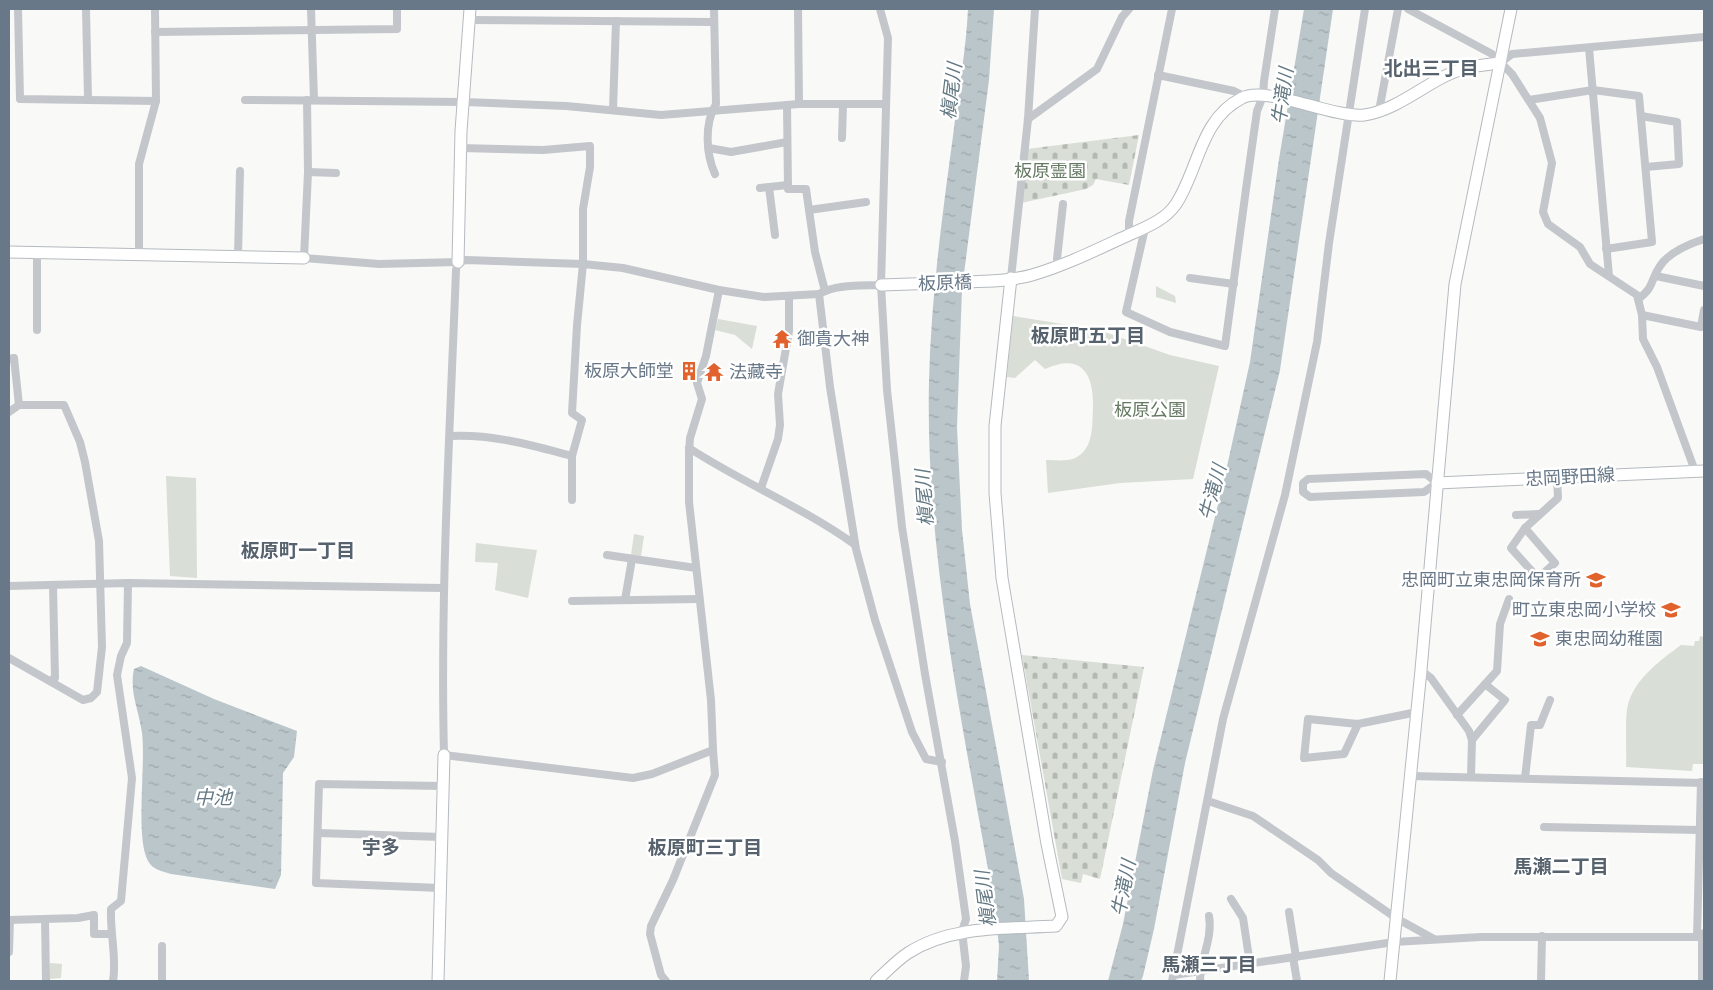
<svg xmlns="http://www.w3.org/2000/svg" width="1713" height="990" font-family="'Asap Condensed','Noto Sans JP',sans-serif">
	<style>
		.green { fill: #d9ded6 }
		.cemetery { fill: url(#cemetery-stones) }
		.water { fill: url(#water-ripples) }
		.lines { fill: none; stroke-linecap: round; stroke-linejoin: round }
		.secondary-casing { stroke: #b5babf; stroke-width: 13 }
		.street { stroke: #c3c6cb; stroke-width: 8 }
		.secondary { stroke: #fff; stroke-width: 11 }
		.labels { text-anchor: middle; stroke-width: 5; stroke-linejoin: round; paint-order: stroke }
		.park-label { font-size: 18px; fill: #667a63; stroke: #fff }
		.street-label { font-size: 18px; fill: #697888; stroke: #fff }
		.poi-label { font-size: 18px; fill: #697888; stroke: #fff; text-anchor: start }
		.neighbourhood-label { font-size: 19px; font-weight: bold; fill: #56626d; stroke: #fff }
		.water-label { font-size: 19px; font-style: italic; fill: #647983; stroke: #fff }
	</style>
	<defs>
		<pattern id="cemetery-stones" width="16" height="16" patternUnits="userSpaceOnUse" patternTransform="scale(1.25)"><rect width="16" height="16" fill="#d9ded6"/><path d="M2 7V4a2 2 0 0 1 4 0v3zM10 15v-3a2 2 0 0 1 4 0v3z" fill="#b4b9b3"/></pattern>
		<pattern id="water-ripples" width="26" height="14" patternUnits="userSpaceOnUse" patternTransform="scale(1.25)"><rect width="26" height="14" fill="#bbc6cb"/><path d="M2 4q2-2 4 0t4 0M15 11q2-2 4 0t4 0" fill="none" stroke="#9ca6ab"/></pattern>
	</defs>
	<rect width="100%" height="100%" fill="#f9f9f7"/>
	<g class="green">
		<path d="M1156 286 1175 296 1176 303 1156 297Z"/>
		<path d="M1013 316 1099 330 1170 355 1219 366 1193 479 1120 483 1048 493 1046 460C1056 460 1069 462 1077 457 1094 447 1092 425 1093 408 1094 374 1082 352 1045 369L1035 360 1015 378 1007 377Z"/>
		<path d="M718 319 757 326 752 349 735 335 715 330Z"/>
		<path d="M166 476 196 478 197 578 170 576Z"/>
		<path d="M634 534 644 536 641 556 631 555Z"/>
		<path d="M476 543 537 550 528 598 495 590 498 563 475 562Z"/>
		<path d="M1700 636 1704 637V764H1693L1692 771 1626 767C1627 751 1624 714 1629 701 1638 676 1661 660 1681 645L1694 646 1695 641H1699Z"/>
		<path d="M50 963 62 964 61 978 49 979Z"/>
	</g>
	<g class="cemetery">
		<path d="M1139 135 1129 185 1096 179 1093 185 1086 189 1021 203 1027 149Z"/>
		<path d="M1022 655 1144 667 1100 879 1083 874 1081 883 1062 879Z"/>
	</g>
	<g class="water">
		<path d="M968 9H994L989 80 962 289 957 427 962 530 970 604 1024 899 1029 981H997L999 946 995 909C965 734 925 559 929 381 931 298 942 217 953 136 958 94 966 51 968 9Z"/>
		<path d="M1304 9H1333L1280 370 1185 763 1154 929 1143 976 1141 981H1108L1123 924 1153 770 1224 480 1250 362 1279 159Z"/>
		<path d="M141 666 214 699 297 731 294 757 283 773 281 875 275 889 171 874C162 871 153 870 148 861 135 838 146 764 142 733 139 710 129 692 134 669Z"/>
	</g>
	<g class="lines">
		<g class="secondary-casing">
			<g id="secondary">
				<path d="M9 252 304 258"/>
				<path d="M458 262 461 131 470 9"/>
				<path d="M881 285C910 284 939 283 968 282 988 281 1012 281 1032 275 1063 266 1092 252 1122 238 1141 229 1164 222 1176 204 1199 169 1200 119 1242 98 1266 85 1332 118 1364 115 1393 111 1419 89 1445 76 1463 67 1481 65 1500 63"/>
				<path d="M1437 483 1704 471"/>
				<path d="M438 981 444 755"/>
				<path d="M876 981C886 972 896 961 908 953 951 925 1007 929 1056 926L1062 917 1047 844 1002 578 995 493V426L1011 278"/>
				<path d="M1390 981 1421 670 1455 284 1511 9"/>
			</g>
		</g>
		<g class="street">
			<path d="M18 9 20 99 156 101"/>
			<path d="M86 9 88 99"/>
			<path d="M311 9 314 100"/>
			<path d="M714 9 716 104C704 124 706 154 715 174"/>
			<path d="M798 9 799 104"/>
			<path d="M880 9 888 38 881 285 887 390 902 527 925 674 955 841 966 919 962 931 966 966 964 981"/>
			<path d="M1408 9 1492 54 1512 74 1540 118 1552 163 1543 212 1548 224 1580 247 1590 264 1637 295 1642 315 1643 339 1657 367 1695 471"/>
			<path d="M470 20 714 22"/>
			<path d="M155 32 397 29V9"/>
			<path d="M1589 48 1609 276"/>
			<path d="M1500 63 1512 54 1704 37"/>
			<path d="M1158 75 1234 91 1244 96"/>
			<path d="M245 100 465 102 566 106 661 115 799 104H886"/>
			<path d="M307 100 308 172 304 258 379 264 458 262 466 260 583 264 623 268 719 290 764 297 819 294C837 284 861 286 881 285"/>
			<path d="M1529 100 1593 90 1639 96 1652 242 1606 249"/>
			<path d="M787 105 788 189H806L815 252 825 291"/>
			<path d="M613 109 616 21"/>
			<path d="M1379 111 1398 9"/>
			<path d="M1641 116 1677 122 1679 164 1646 167"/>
			<path d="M1028 119 1097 69 1122 17 1129 9"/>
			<path d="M842 138 843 105"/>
			<path d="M461 148 543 150 590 146V167L583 209V264L577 325 572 413 582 420 572 456V500"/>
			<path d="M709 148 731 152 787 142"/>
			<path d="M308 172 336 173"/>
			<path d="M769 187 775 235"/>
			<path d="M760 188 788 185"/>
			<path d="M809 210 866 202"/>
			<path d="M1145 228 1126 312 1170 332 1225 346 1246 189 1257 111 1263 96 1264 81 1275 9"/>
			<path d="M1129 235V221L1172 9"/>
			<path d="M37 253V330"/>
			<path d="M139 254V164L156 101 155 9"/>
			<path d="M238 256 240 171"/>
			<path d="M458 262 456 270C450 432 440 593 444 755L633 778 652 774 713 750 711 700 689 502V453L690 438 702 399 697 383 706 356 719 290"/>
			<path d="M1059 266 1057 259 1063 204"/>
			<path d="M1656 276 1704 286"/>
			<path d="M1011 278 1028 119 1035 9"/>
			<path d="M1190 278 1234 284"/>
			<path d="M819 294 830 387 856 549 875 620 912 732 926 759 942 762"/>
			<path d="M1638 299C1655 287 1650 280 1660 266 1669 252 1689 244 1704 239"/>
			<path d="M1642 315 1701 327 1704 310"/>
			<path d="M9 359 14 358 19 405"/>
			<path d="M9 412 19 405H64L80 442 85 462 99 541 102 647 97 692 91 698 83 700 9 658"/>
			<path d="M450 436C494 434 530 445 572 456"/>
			<path d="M689 448C743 483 802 507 854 544"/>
			<path d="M1426 474 1437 483 1424 492 1310 497 1303 492V483L1308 479Z"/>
			<path d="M761 488 778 439 780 425 778 394 789 331V296"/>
			<path d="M1516 515 1539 514"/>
			<path d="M1525 528 1555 563 1538 578 1511 548Z"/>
			<path d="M1525 528 1558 498 1557 478"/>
			<path d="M607 555 696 568"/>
			<path d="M9 586 128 583 443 588"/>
			<path d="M625 600 632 559"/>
			<path d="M572 601 699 599"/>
			<path d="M1421 670 1431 678 1469 731 1472 740 1471 777"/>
			<path d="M50 681 55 678 53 585"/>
			<path d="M1457 715 1497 671 1500 624 1509 599"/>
			<path d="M1358 724 1344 754 1304 758 1308 719 1358 724 1417 712"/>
			<path d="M1472 740 1505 700 1485 684"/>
			<path d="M1411 776 1704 783"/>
			<path d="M1525 778 1531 725H1540L1550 700"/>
			<path d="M1208 801 1253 816 1318 860 1331 873 1396 918 1434 939"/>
			<path d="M1544 827 1700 830"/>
			<path d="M318 833 442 837"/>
			<path d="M440 888 316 883 319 784 443 786"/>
			<path d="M1231 899 1243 918 1250 964"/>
			<path d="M1289 912 1296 957"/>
			<path d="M9 920 78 918 94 915V934H110"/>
			<path d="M45 920 46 981"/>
			<path d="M1697 937 1701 782"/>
			<path d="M9 952 10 920"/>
			<path d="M1293 957 1297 981"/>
			<path d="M1174 975 1394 942 1481 937H1697L1704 933"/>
			<path d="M113 981C117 959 110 934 111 909L121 901 132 778 117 675 121 656 127 643 128 583"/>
			<path d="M162 981V946"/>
			<path d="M666 981 661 975 650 934 651 926 673 880 715 775 713 750"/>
			<path d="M1172 981 1223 719 1285 495 1317 342 1329 243 1365 9"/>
			<path d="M1200 981C1200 959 1213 939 1209 916"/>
			<path d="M1541 981 1542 936"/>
			<path d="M1702 981V942"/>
		</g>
		<use href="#secondary" class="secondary"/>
	</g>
	<defs>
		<g id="temple-bare" transform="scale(1.5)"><path d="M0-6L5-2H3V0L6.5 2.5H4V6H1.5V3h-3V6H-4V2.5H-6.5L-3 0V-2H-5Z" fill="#e2622e" stroke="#fff" stroke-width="2.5" paint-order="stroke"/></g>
		<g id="building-bare" transform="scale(1.5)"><path d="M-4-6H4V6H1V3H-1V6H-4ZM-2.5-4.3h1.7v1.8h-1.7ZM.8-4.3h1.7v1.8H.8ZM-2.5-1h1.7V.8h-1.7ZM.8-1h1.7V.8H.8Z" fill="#e2622e" stroke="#fff" stroke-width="2.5" paint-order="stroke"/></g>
		<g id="school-bare" transform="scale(1.5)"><path d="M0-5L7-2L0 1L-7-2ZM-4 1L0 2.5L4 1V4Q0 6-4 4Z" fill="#e2622e" stroke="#fff" stroke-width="2.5" paint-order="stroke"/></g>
	</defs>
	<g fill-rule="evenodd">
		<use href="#temple-bare" x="782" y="339"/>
		<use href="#building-bare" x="689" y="371"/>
		<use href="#temple-bare" x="714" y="372"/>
		<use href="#school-bare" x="1596" y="580"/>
		<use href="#school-bare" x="1671" y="610"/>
		<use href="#school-bare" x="1540" y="639"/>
	</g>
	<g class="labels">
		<g class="park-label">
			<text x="1050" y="177">板原霊園</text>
			<text x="1150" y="416">板原公園</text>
		</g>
		<g class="street-label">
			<text transform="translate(945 283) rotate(-2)" y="6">板原橋</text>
			<text transform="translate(1570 477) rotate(-3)" y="6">忠岡野田線</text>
		</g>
		<g class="poi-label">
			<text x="797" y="345">御貴大神</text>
			<text x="674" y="377" text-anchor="end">板原大師堂</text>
			<text x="729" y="378">法藏寺</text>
			<text x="1581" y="586" text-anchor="end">忠岡町立東忠岡保育所</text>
			<text x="1656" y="616" text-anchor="end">町立東忠岡小学校</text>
			<text x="1555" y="645">東忠岡幼稚園</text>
		</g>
		<g class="neighbourhood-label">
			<text x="1431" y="75">北出三丁目</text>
			<text x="1088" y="342">板原町五丁目</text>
			<text x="298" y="557">板原町一丁目</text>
			<text x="381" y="854">宇多</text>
			<text x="705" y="854">板原町三丁目</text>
			<text x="1561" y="873">馬瀬二丁目</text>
			<text x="1209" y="971">馬瀬三丁目</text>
		</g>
		<g class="water-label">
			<text transform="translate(951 91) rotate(-83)" y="7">槇尾川</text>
			<text transform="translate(1282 96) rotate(-82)" y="7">牛滝川</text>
			<text transform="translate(1212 492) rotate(-75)" y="7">牛滝川</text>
			<text transform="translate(924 498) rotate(-94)" y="7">槇尾川</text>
			<text x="213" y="804">中池</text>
			<text transform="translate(1123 888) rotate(-79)" y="7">牛滝川</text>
			<text transform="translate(985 899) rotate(-97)" y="7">槇尾川</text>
		</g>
	</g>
	<rect width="1713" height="990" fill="none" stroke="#697888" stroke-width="20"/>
</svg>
